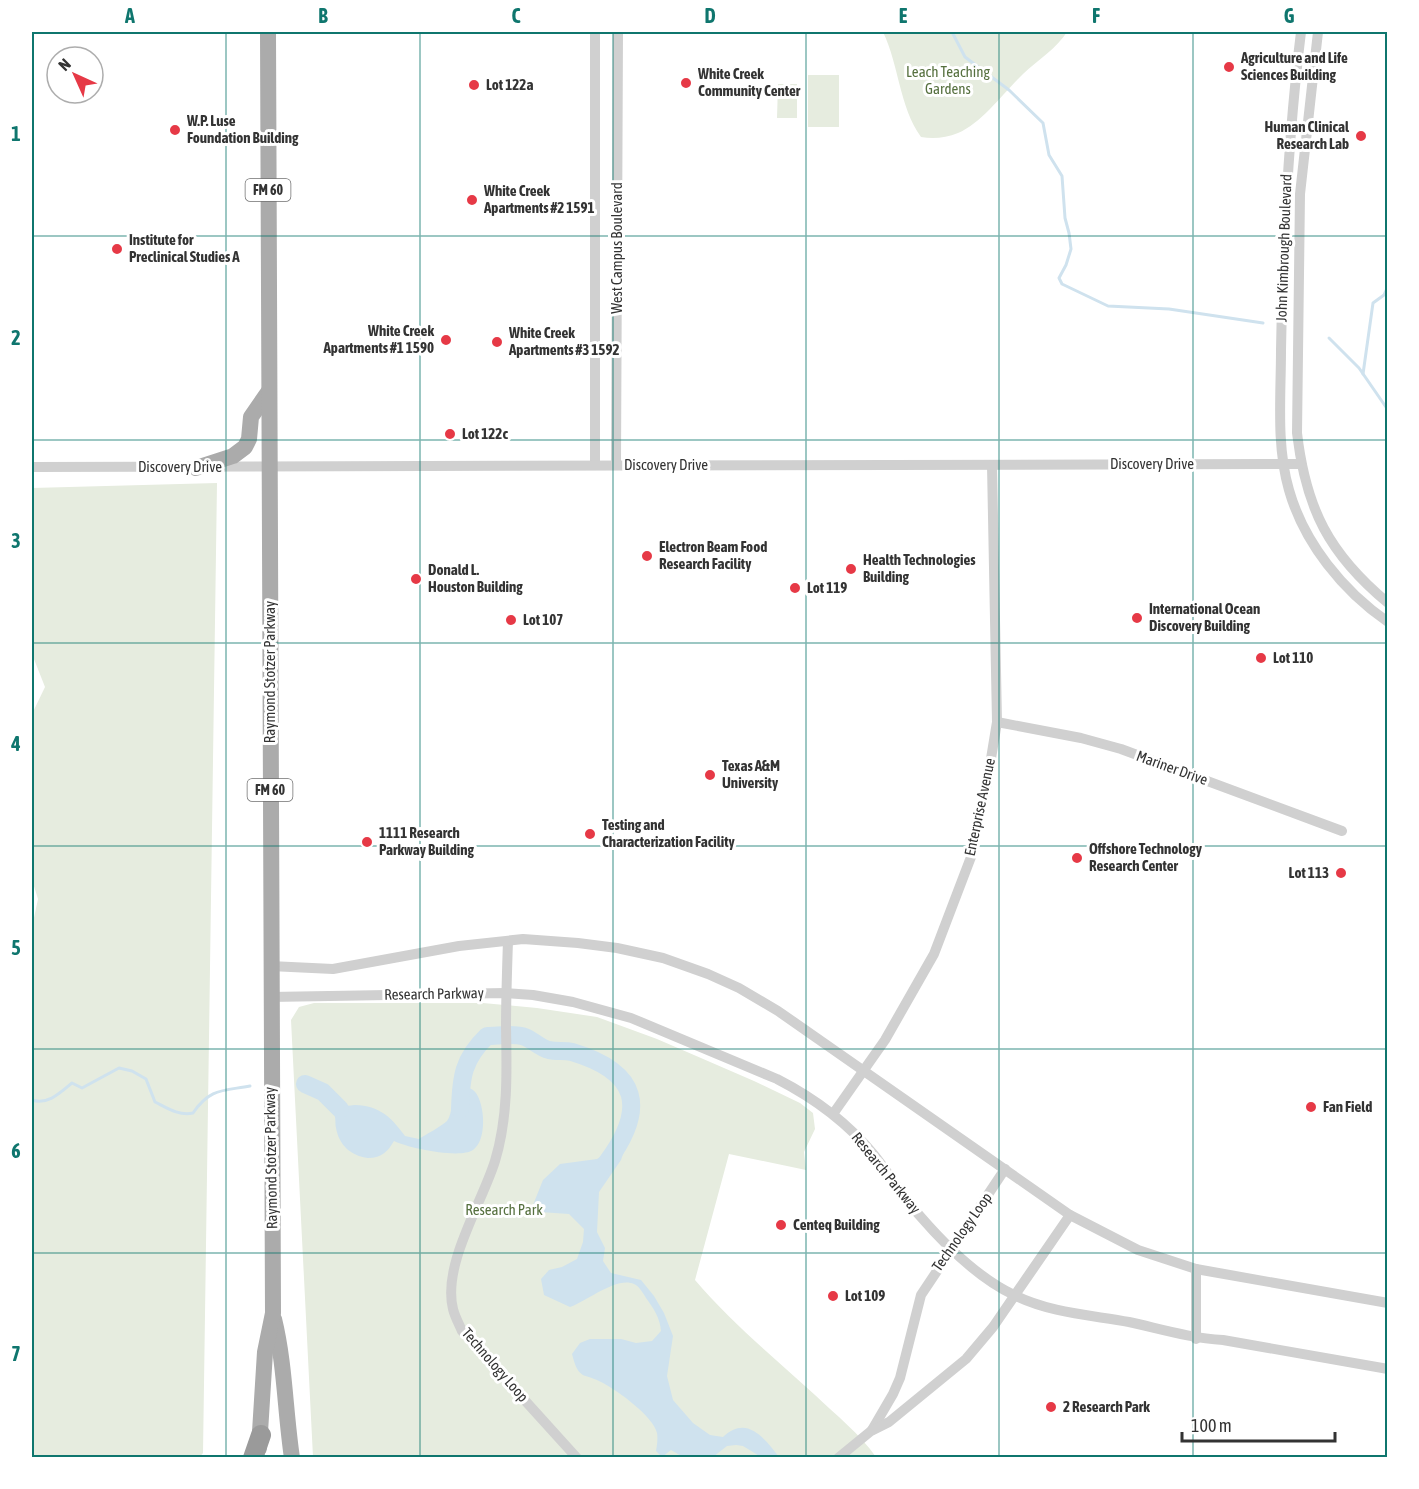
<svg xmlns="http://www.w3.org/2000/svg" width="1419" height="1489" font-family="'Asap Condensed',sans-serif">
	<style>
		.green { fill: #e6ecdf }
		.water { fill: #cfe2ee }
		.lines { fill: none; stroke-linecap: round; stroke-linejoin: round }
		.stream { stroke: #cfe2ee; stroke-width: 3 }
		.river { stroke: #cfe2ee; stroke-width: 18 }
		.street { stroke: #d0d0d0; stroke-width: 10 }
		.primary { stroke: #ababab; stroke-width: 16 }
		.highway { stroke: #9a9a9a; stroke-width: 20 }
		.grid { fill: none; stroke: #0f766e; stroke-width: 1.5; stroke-opacity: 0.55 }
		.poi-dot { fill: #e63946; stroke: #fff; stroke-width: 2 }
		.labels { text-anchor: middle; stroke-width: 6; stroke-linejoin: round; paint-order: stroke }
		.shield { fill: #fff; stroke: #707070; stroke-width: 1.5 }
		.shield-label { font-size: 14px; font-weight: bold; fill: #333 }
		.poi-label { font-size: 15px; font-weight: bold; fill: #333; stroke: #fff; text-anchor: start }
		.park-label { font-size: 15px; fill: #56703f; stroke: #fff }
		.street-label { font-size: 15px; fill: #333; stroke: #fff }
		.neatline { fill: none; stroke: #0f766e; stroke-width: 2 }
		.grid-label { font-size: 20px; text-anchor: middle; font-weight: bold; fill: #0f766e }
	</style>
	<rect width="100%" height="100%" fill="#fff"/>
	<g class="green">
		<path d="M883 32H1067C1057 48 1038 60 1023 74 1004 92 982 123 958 133 946 138 933 139 921 137 899 106 899 65 883 32Z"/>
		<rect x="808" y="75" width="31" height="52"/>
		<path d="M778 84H797V118H777Z"/>
		<path d="M217 483 203 1453 199 1458 32 1457V927L38 899 32 880V714L45 687 32 654V488Z"/>
		<path d="M314 1003H483L537 1008 597 1017 657 1039 754 1081 800 1103 813 1113 815 1129 804 1152 806 1170 729 1154 695 1280C731 1322 774 1358 815 1395 836 1415 860 1434 876 1457H313L291 1020 299 1007Z"/>
	</g>
	<g class="water">
		<path d="M464 1086C469 1088 473 1089 476 1093 485 1106 487 1140 473 1150 460 1159 408 1148 394 1141 388 1151 382 1158 368 1158 351 1156 339 1145 336 1128 335 1123 336 1118 334 1114 331 1108 326 1104 321 1099L323 1092C332 1094 334 1101 342 1105 347 1107 350 1105 355 1105 380 1106 391 1117 405 1136L419 1139C425 1135 442 1126 447 1121 453 1113 451 1098 456 1089Z"/>
		<path d="M622 1142 625 1148 621 1160 599 1192 597 1232 605 1248 603 1261 611 1273 641 1280 654 1296 664 1313 673 1336 667 1376 673 1400 693 1423 710 1435 723 1437C747 1414 765 1439 779 1457H761L743 1446 736 1445 727 1446 713 1457H683L671 1450 662 1457 656 1451C657 1446 658 1438 657 1433 653 1416 618 1391 603 1383 584 1372 579 1382 572 1354L580 1343 590 1339H621L636 1343 652 1341 661 1331C660 1318 654 1309 646 1298 643 1293 639 1286 634 1284 617 1276 587 1301 570 1307L544 1295 541 1279 549 1270 562 1267 577 1259 583 1242 584 1229 569 1214 540 1212 533 1205 543 1180 560 1164 597 1159Z"/>
	</g>
	<g class="lines">
		<g class="stream">
			<path d="M952 32 965 57 1009 90 1043 123 1049 155 1062 176 1065 218 1069 233 1071 249 1066 265 1059 278 1062 284 1108 306 1169 309 1263 323"/>
			<path d="M1329 338 1359 368 1388 410"/>
			<path d="M1363 374 1373 303 1384 295 1388 286"/>
			<path d="M32 1100C48 1105 60 1093 72 1083L82 1088 119 1068 132 1071 146 1079 155 1102C167 1108 179 1116 193 1113 210 1088 223 1091 250 1086"/>
		</g>
		<g class="river">
			<path d="M305 1084 323 1092 340 1109"/>
			<path d="M460 1109C461 1077 463 1059 487 1036 498 1036 515 1033 525 1037 533 1040 540 1048 549 1050 556 1052 565 1050 572 1052 639 1072 647 1108 607 1162"/>
		</g>
		<g class="street">
			<path d="M595 32V465"/>
			<path d="M1301 32C1288 137 1283 243 1281 350 1281 396 1276 445 1289 490 1304 543 1343 591 1388 622"/>
			<path d="M1318 32 1300 194 1297 433C1306 509 1329 554 1388 603"/>
			<path d="M616 465 618 32"/>
			<path d="M32 467 1301 464"/>
			<path d="M997 722 1081 738 1121 749 1342 831"/>
			<path d="M508 941C507 970 506 999 506 1028 507 1073 508 1118 495 1161 482 1203 442 1265 453 1309 455 1317 459 1324 462 1331L577 1458"/>
			<path d="M270 966 333 969 459 946 523 939 578 943 617 948 663 958 708 974 739 988 778 1011 1070 1215 1138 1250 1196 1269 1388 1303"/>
			<path d="M270 997 506 993 533 995 573 1002 631 1018 777 1079C814 1098 848 1123 874 1155 890 1175 903 1197 920 1216 946 1246 978 1278 1014 1295 1050 1313 1091 1315 1129 1322 1161 1329 1190 1338 1223 1340L1388 1369"/>
			<path d="M833 1114 885 1040 934 954 971 857 987 783 997 722 992 465"/>
			<path d="M1196 1339V1269"/>
			<path d="M872 1430 893 1394 900 1378 921 1295 1005 1169"/>
			<path d="M838 1458 871 1431 889 1422 966 1359 993 1327 1070 1215"/>
		</g>
		<g class="primary">
			<path d="M196 468 233 456 245 447 249 439 251 417 269 391"/>
			<path d="M274 1319C285 1364 285 1411 292 1458"/>
			<path d="M259 1448 265 1352 273 1313 268 32"/>
		</g>
		<path class="highway" d="M253 1458 261 1435"/>
	</g>
	<path class="grid" d="M226 32V1458M420 32V1458M613 32V1458M806 32V1458M999 32V1458M1193 32V1458M32 236H1388M32 440H1388M32 643H1388M32 846H1388M32 1049H1388M32 1253H1388"/>
	<g class="poi-dot">
		<circle cx="1229" cy="67" r="6"/>
		<circle cx="686" cy="83" r="6"/>
		<circle cx="474" cy="85" r="6"/>
		<circle cx="175" cy="130" r="6"/>
		<circle cx="1361" cy="136" r="6"/>
		<circle cx="472" cy="200" r="6"/>
		<circle cx="117" cy="249" r="6"/>
		<circle cx="446" cy="340" r="6"/>
		<circle cx="497" cy="342" r="6"/>
		<circle cx="450" cy="434" r="6"/>
		<circle cx="647" cy="556" r="6"/>
		<circle cx="851" cy="569" r="6"/>
		<circle cx="416" cy="579" r="6"/>
		<circle cx="795" cy="588" r="6"/>
		<circle cx="1137" cy="618" r="6"/>
		<circle cx="511" cy="620" r="6"/>
		<circle cx="1261" cy="658" r="6"/>
		<circle cx="710" cy="775" r="6"/>
		<circle cx="590" cy="834" r="6"/>
		<circle cx="367" cy="842" r="6"/>
		<circle cx="1077" cy="858" r="6"/>
		<circle cx="1341" cy="873" r="6"/>
		<circle cx="1311" cy="1107" r="6"/>
		<circle cx="781" cy="1225" r="6"/>
		<circle cx="833" cy="1296" r="6"/>
		<circle cx="1051" cy="1407" r="6"/>
	</g>
	<g class="labels">
		<g class="shield">
			<rect x="245.5" y="179" width="45" height="22" rx="4.5"/>
			<rect x="247.5" y="779" width="45" height="22" rx="4.5"/>
		</g>
		<g class="shield-label">
			<text x="268" y="195">FM 60</text>
			<text x="270" y="795">FM 60</text>
		</g>
		<g class="poi-label">
			<text x="1241" y="63">Agriculture and Life<tspan x="1241" dy="17">Sciences Building</tspan></text>
			<text x="698" y="79">White Creek<tspan x="698" dy="17">Community Center</tspan></text>
			<text x="486" y="90">Lot 122a</text>
			<text x="187" y="126">W.P. Luse<tspan x="187" dy="17">Foundation Building</tspan></text>
			<text x="1349" y="132" text-anchor="end">Human Clinical<tspan x="1349" dy="17">Research Lab</tspan></text>
			<text x="484" y="196">White Creek<tspan x="484" dy="17">Apartments #2 1591</tspan></text>
			<text x="129" y="245">Institute for<tspan x="129" dy="17">Preclinical Studies A</tspan></text>
			<text x="434" y="336" text-anchor="end">White Creek<tspan x="434" dy="17">Apartments #1 1590</tspan></text>
			<text x="509" y="338">White Creek<tspan x="509" dy="17">Apartments #3 1592</tspan></text>
			<text x="462" y="439">Lot 122c</text>
			<text x="659" y="552">Electron Beam Food<tspan x="659" dy="17">Research Facility</tspan></text>
			<text x="863" y="565">Health Technologies<tspan x="863" dy="17">Building</tspan></text>
			<text x="428" y="575">Donald L.<tspan x="428" dy="17">Houston Building</tspan></text>
			<text x="807" y="593">Lot 119</text>
			<text x="1149" y="614">International Ocean<tspan x="1149" dy="17">Discovery Building</tspan></text>
			<text x="523" y="625">Lot 107</text>
			<text x="1273" y="663">Lot 110</text>
			<text x="722" y="771">Texas A&amp;M<tspan x="722" dy="17">University</tspan></text>
			<text x="602" y="830">Testing and<tspan x="602" dy="17">Characterization Facility</tspan></text>
			<text x="379" y="838">1111 Research<tspan x="379" dy="17">Parkway Building</tspan></text>
			<text x="1089" y="854">Offshore Technology<tspan x="1089" dy="17">Research Center</tspan></text>
			<text x="1329" y="878" text-anchor="end">Lot 113</text>
			<text x="1323" y="1112">Fan Field</text>
			<text x="793" y="1230">Centeq Building</text>
			<text x="845" y="1301">Lot 109</text>
			<text x="1063" y="1412">2 Research Park</text>
		</g>
		<g class="park-label">
			<text x="948" y="77">Leach Teaching<tspan x="948" dy="17">Gardens</tspan></text>
			<text x="504" y="1215">Research Park</text>
		</g>
		<g class="street-label">
			<text transform="translate(617 248) rotate(-90)" y="5">West Campus Boulevard</text>
			<text transform="translate(1284 248) rotate(-88)" y="5">John Kimbrough Boulevard</text>
			<text x="1152" y="469">Discovery Drive</text>
			<text x="666" y="470">Discovery Drive</text>
			<text x="180" y="472">Discovery Drive</text>
			<text transform="translate(270 672) rotate(-90)" y="5">Raymond Stotzer Parkway</text>
			<text transform="translate(1172 768) rotate(20)" y="5">Mariner Drive</text>
			<text transform="translate(980 807) rotate(-78)" y="5">Enterprise Avenue</text>
			<text transform="translate(434 994) rotate(-1)" y="5">Research Parkway</text>
			<text transform="translate(271 1158) rotate(-91)" y="5">Raymond Stotzer Parkway</text>
			<text transform="translate(886 1173) rotate(51)" y="5">Research Parkway</text>
			<text transform="translate(962 1232) rotate(-55)" y="5">Technology Loop</text>
			<text transform="translate(495 1365) rotate(49)" y="5">Technology Loop</text>
		</g>
	</g>
	<rect width="1419" height="1489" fill="none" stroke="#ffffff" stroke-width="66"/>
	<g transform="translate(75 75) rotate(315)"><circle r="28" fill="#ffffff" stroke="#adadad" stroke-width="1.5"/>
	<path d="M0-4.5L10 22L0 15L-10 22Z" fill="#e63946"/>
	<text y="-9" font-size="16" font-weight="bold" text-anchor="middle" fill="#333333">N</text>
	</g>
	<path d="M1182 1432v9h153v-9" fill="none" stroke="#333333" stroke-width="3"/>
	<text x="1191" y="1432" font-size="18" fill="#333333" stroke="#ffffff" stroke-width="4.5" paint-order="stroke">100 m</text>
	<rect x="33" y="33" width="1353" height="1423" class="neatline"/>
	<g class="grid-label">
		<text x="130" y="23">A</text>
		<text x="323" y="23">B</text>
		<text x="516" y="23">C</text>
		<text x="710" y="23">D</text>
		<text x="903" y="23">E</text>
		<text x="1096" y="23">F</text>
		<text x="1289" y="23">G</text>
		<text x="16" y="141">1</text>
		<text x="16" y="345">2</text>
		<text x="16" y="548">3</text>
		<text x="16" y="751">4</text>
		<text x="16" y="955">5</text>
		<text x="16" y="1158">6</text>
		<text x="16" y="1361">7</text>
	</g>
</svg>
